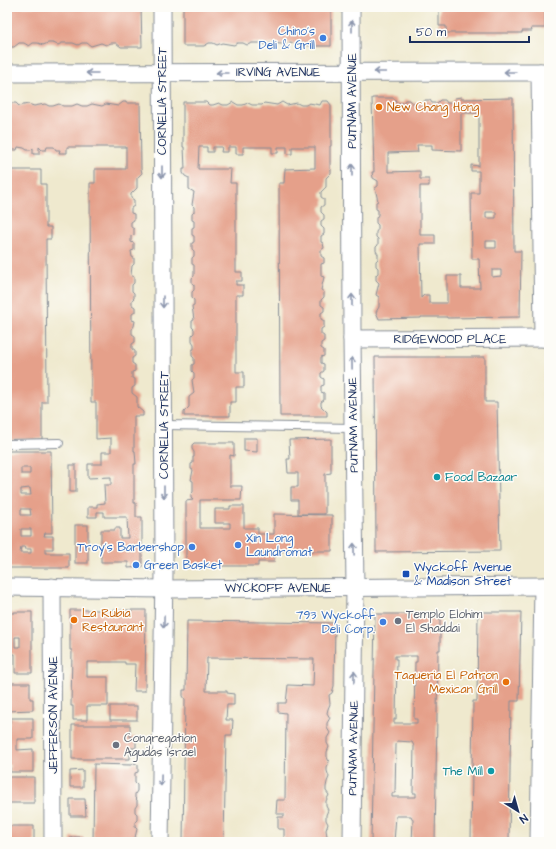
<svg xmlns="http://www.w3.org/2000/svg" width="556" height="849" font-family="'Architects Daughter',sans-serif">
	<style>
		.building { fill: #e5a08a; fill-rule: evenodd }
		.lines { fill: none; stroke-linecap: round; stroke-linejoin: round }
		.lane-casing { stroke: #858c96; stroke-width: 10 }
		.street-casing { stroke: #858c96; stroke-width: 19 }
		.lane { stroke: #fff; stroke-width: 8 }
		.street { stroke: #fff; stroke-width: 17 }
		.oneway { stroke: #8d97ae }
		.shop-dot { fill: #3f7fe0; stroke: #fdfcf7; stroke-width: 1.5 }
		.food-dot { fill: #e8710a; stroke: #fdfcf7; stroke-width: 1.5 }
		.culture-dot { fill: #0f9aa8; stroke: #fdfcf7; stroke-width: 1.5 }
		.transit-dot { fill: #1a4fb4; stroke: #fdfcf7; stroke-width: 1.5 }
		.worship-dot { fill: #6b7280; stroke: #fdfcf7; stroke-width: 1.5 }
		.labels { text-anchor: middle; stroke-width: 3; stroke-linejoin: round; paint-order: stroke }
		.shop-label { font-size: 12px; fill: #366cbe; stroke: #fdfcf7; text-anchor: end }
		.street-label { font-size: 12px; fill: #1b2f5e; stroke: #fdfcf7 }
		.food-label { font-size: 12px; fill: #c56008; stroke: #fdfcf7; text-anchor: start }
		.culture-label { font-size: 12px; fill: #0d838f; stroke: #fdfcf7; text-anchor: start }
		.transit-label { font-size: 12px; fill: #164399; stroke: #fdfcf7; text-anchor: start }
		.worship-label { font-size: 12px; fill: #5b616d; stroke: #fdfcf7; text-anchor: start }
	</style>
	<rect width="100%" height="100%" fill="#fdfcf7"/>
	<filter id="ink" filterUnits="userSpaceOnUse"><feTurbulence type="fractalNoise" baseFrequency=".025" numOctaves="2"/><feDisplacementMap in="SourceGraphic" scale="8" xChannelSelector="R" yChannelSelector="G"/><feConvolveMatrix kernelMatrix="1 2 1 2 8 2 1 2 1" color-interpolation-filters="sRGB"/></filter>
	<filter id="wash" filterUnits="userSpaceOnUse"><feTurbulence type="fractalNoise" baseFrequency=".012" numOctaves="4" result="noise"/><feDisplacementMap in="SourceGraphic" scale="16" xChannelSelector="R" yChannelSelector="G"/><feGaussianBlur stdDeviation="0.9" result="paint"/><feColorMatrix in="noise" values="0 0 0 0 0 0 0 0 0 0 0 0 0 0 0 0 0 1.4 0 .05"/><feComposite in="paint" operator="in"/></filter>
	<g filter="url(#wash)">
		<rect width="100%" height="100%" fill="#efe9ce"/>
		<g id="blocks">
			<g class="building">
				<path d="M7 7H141L142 47H121L116 43H111L106 45 101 43 91 46 87 43H82L78 45 73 43H62L58 45 53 43H48L43 45 38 43H33L29 46 24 43H19L14 47H7Z"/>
				<path d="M183 7H331V46H309L305 43H301L296 45 291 42 281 44 271 43 266 45 262 43H252L247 45 243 43H237L234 45 222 43 217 45 213 43H209L204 46H183Z"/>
				<path d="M439 7H549V13H545V28H531L532 31H522V33H446V26H439Z"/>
				<path d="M461 97V99L513 98 514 251H521L520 317 447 318V317H421V318L379 319 376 312 379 307V297L376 295 379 283 376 280V275L378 273V268L376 266V261L378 259V254L376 251V247L378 245V239L376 237V232L378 229V225L376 223V218L378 215V210L376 209V202L378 201 375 188 378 186V181L373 178 372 172H374L372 98H394L397 103H403L405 100H409L412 103H423L425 100H430L432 103H437L440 100H445L447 103H452L455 98ZM461 113H479V166L471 165V171H479V193H471L472 259H479L480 288H461V276H447V303H429V295H424L421 298 420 244H435V235H420V186H429V179H420V171L388 172V153L418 152 417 145H432V150L461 151ZM486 212H496V218H486ZM486 241H496V248H486ZM492 270H501V276L492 277Z"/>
				<path d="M322 101H328L331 105V146H330V169H331V173L326 178V187L321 192V197L324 199V205L321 207V212L324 215V219L321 221V226L324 229V234L321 236V242L323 243 324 248 321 250V256L324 258V263L321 264V276L324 277 321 290 324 292V297L321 300V305L324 307V311L321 313V319L324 321V327L321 329V334L324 336V341L321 343V348L324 350V356L321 357V363L324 364V371L321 373V377L324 379V385L321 386V392L324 393V400L321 402V406L327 412V416H280L279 183H284L285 169 315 168V147H292V154H287V147H278V153H272V147H243V154H236V147H228V152H221L222 147H213V152H207V147H199L198 169H231L230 183H236V272H242V281H236V285H243V295H236V372H244V387H236V402H230V416H184V412L189 407V397L194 393 192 380 194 378V373L192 371V365L194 364V358L192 356V350L194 349V344L192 341V335L194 333V329L192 327V321L194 320 192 306 194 305V300L192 298V292L194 290V285L192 283V278L194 276V265L192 264V258L194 256V251L192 249V243L194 242V236L192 235V228L194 227V221L192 220V214L194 212V207L192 205 194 192 189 189V178L185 176 183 173V169H185L184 147H183V102H206L209 105H213L219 103 223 105H228L233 102 238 105H243L248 103 252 105H262L264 103 277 105 282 102 287 105 297 103 301 105H306L309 103 320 105Z"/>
				<path d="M123 102H126V103H140L141 169 142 173 137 178V188L131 194V198L134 200V206L131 208V213L134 214V220L131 222V227L134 229V235L131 236V242L134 243V250L131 251 132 257 134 258V264L132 266 131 275 134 277V283L132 285V291L134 293V298L132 300V305L135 307V312L132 314V320L135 321 134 326 132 329V334L135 336V342L132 344V349L135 351V356L132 358V363L135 365V371L132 372V378L135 379V386L132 388V393L137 397V407L143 412V416H134V451H135L136 464H134V503H136V517H142V567L128 568V562H101V530H115V528H120V538H128L127 517H104V512H97V517H88V507H97V504L105 503 104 485H111V477L88 478V464H102V452H111V438L96 439V402H91L90 183H95V169H126V147H67V153H59L60 150H56L54 147H47L46 150H42L39 147V154H33V148L31 150H27L24 148 18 147 17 150H12L10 148V170H41V184H46V227H51V239H46V242L47 402H42V439L7 440V103H16L19 106 28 104 34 106 45 104 49 106H53L59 104 63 106H72L77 104 82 106H87L92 104 102 106 106 104 118 106Z"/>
				<path d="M375 357H485V402H497L500 551 376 552Z"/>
				<path d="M244 438H257V452L244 451Z"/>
				<path d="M331 439V473L325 474V514H298V500H291V487H298V473H288L287 459H290L289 440Z"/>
				<path d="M194 443H234V456L230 455V486H242L241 500H200V528H230V523H215V509H230V506H244V528H258V534H274V514L332 515V551H274V562H258V566H186V501L193 500 191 498V494L193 492V481L191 480 193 470 191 469V464L193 463V457H194V452L192 449V445Z"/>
				<path d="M7 451H51L52 533H45L44 536H53V549H45V553H69V568H7ZM21 468H30V474H21ZM30 488 31 495H21V489ZM21 509H30L31 515H21ZM21 529H31V536H21ZM21 547H26L25 549H31V553H20Z"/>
				<rect x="70" y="465" width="6" height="27"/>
				<rect x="75" y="525" width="13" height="38"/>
				<path d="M70 610H146L145 691H134L135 664H125V662H87V677H108V706H87V720H73V706H71L72 650H70Z"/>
				<path d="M14 612H32V673H15V654H8L7 613H14ZM15 637H20V647H15Z"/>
				<path d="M478 612H521L519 701H511L509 842 480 840V842H464V840H471L473 701H477Z"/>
				<path d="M375 614H440V650H438L435 842H412L413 820 411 816H396L394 842H371ZM395 656H417V662H415L414 719H417V723H394V719H396L397 659H395ZM397 741 412 742 414 746 413 793H416V797H392V793H395L396 745Z"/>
				<path d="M187 621 335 623 334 686 332 693 329 695 330 704 328 709 327 713 330 718 327 723V728L330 733 327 738V743L329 747 327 752V757L329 762 327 767V771L329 777 327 782 326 787V791L329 795 326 801V806L328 810 326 815V820L328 824 326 830 328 842H284V829H278V817H284V814H276L277 800H285L286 713 278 712V703H286L288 685 313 686 314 659 207 658 206 691H227V693L234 694V705H227L226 720H233L232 735H226L224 842H183L185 699 183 696V690H186Z"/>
				<path d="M7 683H30V699H33V710L7 711Z"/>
				<rect x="110" y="706" width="27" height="14"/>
				<path d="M10 718H33V739H17V750L33 749V772H10V765H7V724H10Z"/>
				<path d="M72 725H130V737H136V748H130V759H72Z"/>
				<path d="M135 763 138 765V772L135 773V783L137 785V791L135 794V798L137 800V805L135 808V812L137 814V820L135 822V827L137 829 134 842H93L94 764 131 765Z"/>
				<path d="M83 770V787H70V771Z"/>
				<rect x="7" y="777" width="27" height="26"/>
				<path d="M70 799H85L86 816H70Z"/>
				<rect x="7" y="826" width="27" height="16"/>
				<rect x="71" y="837" width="12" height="5"/>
			</g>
		</g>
	</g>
	<g filter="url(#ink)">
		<use href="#blocks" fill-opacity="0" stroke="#858c96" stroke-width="1"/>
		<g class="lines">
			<g class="lane-casing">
				<g id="lane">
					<path d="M164 425 353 428"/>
					<path d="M7 444 59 443"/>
				</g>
			</g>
			<g class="street-casing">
				<g id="street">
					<path d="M351 7 352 339 355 588 352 842"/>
					<path d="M540 72 543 338"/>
					<path d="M7 73 549 72"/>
					<path d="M352 339 549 338"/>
					<path d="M7 587 164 589 549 586"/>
					<path d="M52 587 53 842"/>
					<path d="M160 842 164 573 162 7"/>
					<path d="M539 842 543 586"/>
				</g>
			</g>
			<use href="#lane" class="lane"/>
			<use href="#street" class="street"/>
		</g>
		<defs><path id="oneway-shaft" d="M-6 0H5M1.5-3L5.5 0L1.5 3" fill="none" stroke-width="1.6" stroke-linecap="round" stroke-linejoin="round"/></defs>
		<g class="oneway">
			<use href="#oneway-shaft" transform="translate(352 26) rotate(-90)"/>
			<use href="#oneway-shaft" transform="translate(380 72) rotate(180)"/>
			<use href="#oneway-shaft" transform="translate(510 72) rotate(180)"/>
			<use href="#oneway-shaft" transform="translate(92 73) rotate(180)"/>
			<use href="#oneway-shaft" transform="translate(222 73) rotate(180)"/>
			<use href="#oneway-shaft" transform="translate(352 170) rotate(-90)"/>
			<use href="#oneway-shaft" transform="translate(162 172) rotate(90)"/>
			<use href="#oneway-shaft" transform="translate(352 300) rotate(-90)"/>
			<use href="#oneway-shaft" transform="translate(163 302) rotate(90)"/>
			<use href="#oneway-shaft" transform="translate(352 363) rotate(-91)"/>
			<use href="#oneway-shaft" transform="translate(164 492) rotate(90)"/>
			<use href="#oneway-shaft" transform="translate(354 549) rotate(-91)"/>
			<use href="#oneway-shaft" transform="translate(164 622) rotate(91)"/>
			<use href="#oneway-shaft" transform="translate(354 677) rotate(-89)"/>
			<use href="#oneway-shaft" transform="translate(161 780) rotate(91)"/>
		</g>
	</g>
	<g class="shop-dot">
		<circle cx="323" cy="38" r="4"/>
		<circle cx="238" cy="545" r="4"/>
		<circle cx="192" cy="547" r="4"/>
		<circle cx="136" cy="565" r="4"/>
		<circle cx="383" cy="622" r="4"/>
	</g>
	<g class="food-dot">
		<circle cx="379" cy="107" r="4"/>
		<circle cx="74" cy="620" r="4"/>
		<circle cx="506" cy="682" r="4"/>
	</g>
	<g class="culture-dot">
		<circle cx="437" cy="477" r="4"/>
		<circle cx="491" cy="771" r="4"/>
	</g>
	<rect class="transit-dot" x="402" y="570" width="8" height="8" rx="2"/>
	<g class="worship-dot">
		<circle cx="398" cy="621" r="4"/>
		<circle cx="116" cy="745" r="4"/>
	</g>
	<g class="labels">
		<g class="shop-label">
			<text x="315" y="35">Chino's<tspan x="315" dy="14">Deli &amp; Grill</tspan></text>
			<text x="246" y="542" text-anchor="start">Xin Long<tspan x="246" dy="14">Laundromat</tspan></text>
			<text x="184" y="551">Troy’s Barbershop</text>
			<text x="144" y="569" text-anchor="start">Green Basket</text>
			<text x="375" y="619">793 Wyckoff<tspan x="375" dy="14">Deli Corp.</tspan></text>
		</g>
		<g class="street-label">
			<text x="278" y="76">IRVING AVENUE</text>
			<text transform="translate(162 101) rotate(-90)" y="4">CORNELIA STREET</text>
			<text transform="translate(352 101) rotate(-90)" y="4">PUTNAM AVENUE</text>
			<text x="450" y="343">RIDGEWOOD PLACE</text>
			<text transform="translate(164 425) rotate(-90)" y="4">CORNELIA STREET</text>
			<text transform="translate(353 425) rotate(-91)" y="4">PUTNAM AVENUE</text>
			<text x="278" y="592">WYCKOFF AVENUE</text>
			<text transform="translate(53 715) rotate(-90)" y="4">JEFFERSON AVENUE</text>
			<text transform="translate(353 748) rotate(-89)" y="4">PUTNAM AVENUE</text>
		</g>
		<g class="food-label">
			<text x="387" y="111">New Chang Hong</text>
			<text x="82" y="617">La Rubia<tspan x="82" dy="14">Restaurant</tspan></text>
			<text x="498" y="679" text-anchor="end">Taqueria El Patron<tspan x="498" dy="14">Mexican Grill</tspan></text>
		</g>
		<g class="culture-label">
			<text x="445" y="481">Food Bazaar</text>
			<text x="483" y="775" text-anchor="end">The Mill</text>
		</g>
		<g class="transit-label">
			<text x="414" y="571">Wyckoff Avenue<tspan x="414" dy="14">&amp; Madison Street</tspan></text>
		</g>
		<g class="worship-label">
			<text x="406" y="618">Templo Elohim<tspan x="406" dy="14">El Shaddai</tspan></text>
			<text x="124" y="742">Congregation<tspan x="124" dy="14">Agudas Israel</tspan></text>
		</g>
	</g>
	<rect width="556" height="849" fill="none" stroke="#fdfcf7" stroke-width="24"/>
	<g transform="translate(518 811) rotate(143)" stroke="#fdfcf7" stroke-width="3" paint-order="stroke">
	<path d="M0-3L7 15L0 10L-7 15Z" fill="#1b2f5e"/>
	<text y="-6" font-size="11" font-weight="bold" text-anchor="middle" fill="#1b2f5e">N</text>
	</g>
	<path d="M410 36v6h119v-6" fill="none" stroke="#1b2f5e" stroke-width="2"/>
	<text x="416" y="36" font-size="12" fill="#1b2f5e" stroke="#fdfcf7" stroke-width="3" paint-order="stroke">50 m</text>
</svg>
